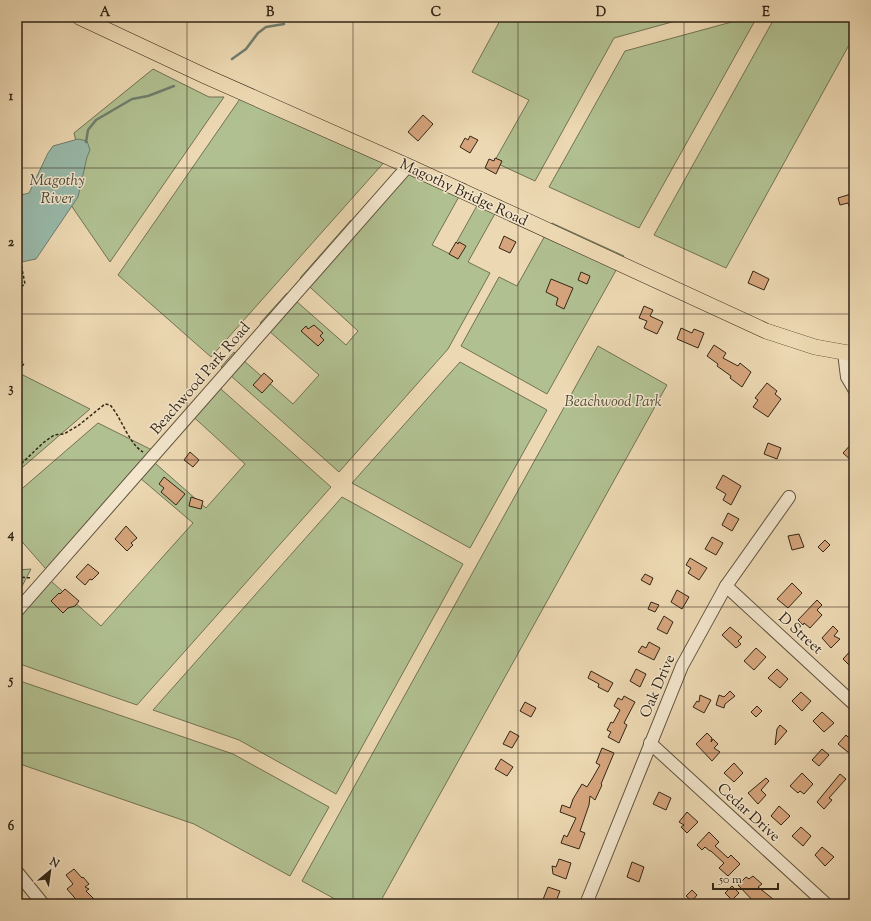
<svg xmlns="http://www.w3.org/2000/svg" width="871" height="921" font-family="'Sorts Mill Goudy',serif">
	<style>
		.green { fill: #b1c091; stroke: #727254 }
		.water { fill: #99baab; stroke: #707e6f }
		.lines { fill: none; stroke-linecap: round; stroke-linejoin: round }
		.stream { stroke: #707e6f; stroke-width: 2.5 }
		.building { fill: #d6a57d; stroke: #322516 }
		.minor-casing { stroke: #60523d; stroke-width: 14 }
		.major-casing { stroke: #322516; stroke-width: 16 }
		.path { stroke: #322516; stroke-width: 1.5; stroke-dasharray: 3 2; stroke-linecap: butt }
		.minor { stroke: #f3e6cd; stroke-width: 12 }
		.major { stroke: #ecd8b2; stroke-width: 15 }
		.grid { fill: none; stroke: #322516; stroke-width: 1; stroke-opacity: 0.55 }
		.labels { text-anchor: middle; stroke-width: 3; stroke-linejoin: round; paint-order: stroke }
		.street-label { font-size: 15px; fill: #322516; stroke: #f3e6cd }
		.park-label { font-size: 15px; font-style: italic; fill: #524c35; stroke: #f3e6cd }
		.water-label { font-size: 16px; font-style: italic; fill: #4c4a3b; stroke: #f3e6cd }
		.neatline { fill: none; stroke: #322516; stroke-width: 1.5 }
		.grid-label { font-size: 13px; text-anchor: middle; font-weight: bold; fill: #322516 }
	</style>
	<rect width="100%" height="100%" fill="#ecd8b2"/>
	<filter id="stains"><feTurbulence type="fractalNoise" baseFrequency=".005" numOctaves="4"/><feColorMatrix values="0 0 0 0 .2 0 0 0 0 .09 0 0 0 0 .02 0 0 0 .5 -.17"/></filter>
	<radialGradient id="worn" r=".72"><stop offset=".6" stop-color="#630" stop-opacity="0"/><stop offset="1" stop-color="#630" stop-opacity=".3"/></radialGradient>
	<g class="green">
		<path d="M502 17H690L614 38 535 181 494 162 529 100 472 72Z"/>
		<path d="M750 17H757L639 228 549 187 625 51Z"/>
		<path d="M775 17H854V36L726 268 654 235Z"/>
		<path d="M153 69 209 97H224L110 262 62 192 83 170 74 133Z"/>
		<path d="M242 96 387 159 211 357 118 275Z"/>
		<path d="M406 166 466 184 432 245 450 254 484 193 502 201 468 262 490 273 448 349 339 472 221 367 234 352 293 404 319 375 260 323 287 293 346 345 358 331 300 278 351 220 355 223Z"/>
		<path d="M552 223 624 256 547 394 461 346 499 277 517 286Z"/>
		<path d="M598 346 667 385 379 904H344L302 881Z"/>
		<path d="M460 362 547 410 470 548 352 483Z"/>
		<path d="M17 372 90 409 17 472Z"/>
		<path d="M213 382 331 487 137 705 17 663V611L42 573 101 626 193 523 133 472 46 569 17 536V493L98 423 152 450 147 456 206 508 245 464 187 411Z"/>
		<path d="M342 497 463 564 336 794 239 740 153 710Z"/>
		<path d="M31 569 17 596V570Z"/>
		<path d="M17 680 233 754 329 807 290 876 194 824 17 763Z"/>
	</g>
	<path class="water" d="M78 139 87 141 90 150 87 157 78 197 36 259 17 263V196L29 193 48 153 53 146Z"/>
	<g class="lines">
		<g class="stream">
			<path d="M232 59 246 49 258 33 266 27 284 24"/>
			<path d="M86 142 88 130 96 120 132 99 148 96 174 86"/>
		</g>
	</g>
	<g class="building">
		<path d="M423 115 433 124 418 141 408 132Z"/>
		<path d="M470 136 478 140 470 153 460 147 465 138 468 140Z"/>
		<path d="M495 158 502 161 496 174 485 168 489 159 494 161Z"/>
		<path d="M854 193V217H853L848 203 840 205 838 198Z"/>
		<path d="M504 236 516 242 510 253 499 248Z"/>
		<path d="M456 242 458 244 459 242 466 246 458 259 449 254Z"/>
		<path d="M753 271 769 279 764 290 748 283Z"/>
		<path d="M581 272 590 276 587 284 578 280Z"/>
		<path d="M551 279 573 288 564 309 556 305 558 298 546 292Z"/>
		<path d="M644 306 653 310 650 316 663 322 657 334 644 328 647 321 639 318Z"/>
		<path d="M314 325 323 333 320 336 324 340 318 346 301 331 306 326 308 329Z"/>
		<path d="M681 328 692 333 694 329 704 333 698 348 677 339Z"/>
		<path d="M714 345 726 353 723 358 738 366 740 363 751 372 742 387 730 378 731 376 717 366 718 364 707 356Z"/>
		<path d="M264 373 273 381 262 393 253 385Z"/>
		<path d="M767 383 777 391 775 394 781 399 768 417 753 407 758 400 755 398Z"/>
		<path d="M854 441V463L843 453Z"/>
		<path d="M768 443 781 448 777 459 764 454Z"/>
		<path d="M190 452 199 460 193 467 184 460Z"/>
		<path d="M723 475 741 486 731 505 723 500 726 494 716 488Z"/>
		<path d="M164 477 185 494 176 505 161 492 164 488 159 484Z"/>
		<path d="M191 497 203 501 201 509 189 506Z"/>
		<path d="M728 513 739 519 732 531 722 525Z"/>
		<path d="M126 526 137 538 131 543 133 545 127 551 115 539Z"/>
		<path d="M799 534 804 547 792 550 788 536Z"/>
		<path d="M712 537 723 543 716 555 705 549Z"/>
		<path d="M825 540 830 545 823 552 818 547Z"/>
		<path d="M690 558 707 568 699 580 688 573 691 568 686 565Z"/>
		<path d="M88 564 99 573 92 580 90 579 85 585 76 577Z"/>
		<path d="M645 574 653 578 650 585 641 580Z"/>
		<path d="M792 583 802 593 788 608 777 599Z"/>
		<path d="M65 589 79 601 75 606 68 608 63 613 51 601 59 593 60 594Z"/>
		<path d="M677 590 689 597 682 609 671 602Z"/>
		<path d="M817 600 822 605 817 610 822 615 810 628 804 623 803 625 798 620Z"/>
		<path d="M651 602 659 605 655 612 648 609Z"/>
		<path d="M664 616 673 622 667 634 657 629Z"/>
		<path d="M833 626 838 631 834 636 840 639 831 648 822 638Z"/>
		<path d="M730 627 742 637 738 641 741 644 736 648 722 635Z"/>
		<path d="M649 642 660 648 654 660 638 652 642 646 646 648Z"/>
		<path d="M854 647V670L843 659Z"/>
		<path d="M756 648 766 657 754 670 744 661Z"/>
		<path d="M636 669 646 674 640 687 630 681Z"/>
		<path d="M777 669 788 679 780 688 768 678Z"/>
		<path d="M591 671 613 683 608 692 598 687 599 684 588 678Z"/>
		<path d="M730 691 735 696 725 704 724 708 716 705 719 695 724 697Z"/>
		<path d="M801 692 811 701 802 711 792 701Z"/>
		<path d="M700 695 711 700 704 713 693 707 697 701 699 702Z"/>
		<path d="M624 696 635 702 624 723 627 725 619 743 608 737 611 732 607 730 611 722 613 723 620 710 614 706 618 698 622 700Z"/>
		<path d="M525 702 536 708 531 717 520 711Z"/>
		<path d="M757 706 762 711 756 717 751 712Z"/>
		<path d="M822 712 834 723 824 732 813 721Z"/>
		<path d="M780 725 787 731 775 745 777 729Z"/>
		<path d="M510 731 519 736 512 748 503 744Z"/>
		<path d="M707 733 712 738 711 742 713 739 718 744 714 748 720 752 712 761 696 744Z"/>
		<path d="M846 735 854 743V748L849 753 838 744Z"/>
		<path d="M602 748 614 753 601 784 602 785 595 800 590 796 589 805 580 831 585 833 579 849 561 843 564 835 567 837 576 818 560 812 562 805 570 808 573 799 582 784 587 787 592 779 600 765 596 763Z"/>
		<path d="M822 749 829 755 819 766 812 760Z"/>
		<path d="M501 759 513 767 507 776 495 769Z"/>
		<path d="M734 763 743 773 734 782 724 773Z"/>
		<path d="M802 773 813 784 804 794 800 791 798 793 790 786Z"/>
		<path d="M840 774 846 779 829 798 832 800 824 809 817 802Z"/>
		<path d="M766 778 769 781 761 790 766 795 758 804 748 793Z"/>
		<path d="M659 792 671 798 666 810 653 804Z"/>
		<path d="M779 806 790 816 781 825 771 816Z"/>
		<path d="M687 812 698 822 687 833 681 827 684 825 679 822Z"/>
		<path d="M801 827 811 836 803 846 792 836Z"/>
		<path d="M709 832 719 842 715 846 728 858 731 855 740 864 728 876 719 868 724 863 711 851H710L705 847 702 850 697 845Z"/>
		<path d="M822 847 834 857 825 866 815 855Z"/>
		<path d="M559 859 571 863 566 879 553 874 552 866 556 867Z"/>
		<path d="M632 862 644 867 639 882 627 877Z"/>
		<path d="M74 869 82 878 83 877 89 884 85 887 89 889 86 891 94 899 88 904H80L67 889 73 884 66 875Z"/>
		<path d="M753 876 762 884 758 887 773 899 769 904H756L738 885 746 877 749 879Z"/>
		<path d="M732 886 739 893 732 900 725 893Z"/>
		<path d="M548 887 560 891 555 904H548L542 902Z"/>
		<path d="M692 890 697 895 692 901 686 896Z"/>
	</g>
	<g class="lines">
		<g class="minor-casing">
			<g id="minor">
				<path d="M844 353 847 377 854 389"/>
				<path d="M726 586 854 704"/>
				<path d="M17 611 408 166"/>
				<path d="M650 743 826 904"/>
				<path d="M17 872 43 904"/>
				<path d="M586 904 682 666 726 586 789 497"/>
			</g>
		</g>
		<g class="major-casing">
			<path id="major" d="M79 17 205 76 408 166 766 331 815 347 854 354"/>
		</g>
		<g class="path">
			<path d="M17 256 19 254 25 284 17 290"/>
			<path d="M17 357 24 364 17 371"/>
			<path d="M17 466 21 464 43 443 54 435 64 434 79 425 105 404 110 405C122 418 128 443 143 452"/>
			<path d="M17 577 32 578"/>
		</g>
		<use href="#minor" class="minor"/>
		<use href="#major" class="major"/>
	</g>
	<path class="grid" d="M187 17V904M353 17V904M518 17V904M684 17V904M17 168H854M17 314H854M17 460H854M17 607H854M17 753H854"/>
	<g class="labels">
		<g class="street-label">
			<text transform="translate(464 192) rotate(25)" y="5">Magothy Bridge Road</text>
			<text transform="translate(200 378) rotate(-49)" y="5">Beachwood Park Road</text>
			<text transform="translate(801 633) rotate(42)" y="5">D Street</text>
			<text transform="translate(657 686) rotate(-67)" y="5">Oak Drive</text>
			<text transform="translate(749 812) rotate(42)" y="5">Cedar Drive</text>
		</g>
		<g class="park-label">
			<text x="613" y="406">Beachwood Park</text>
		</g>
		<g class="water-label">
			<text x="57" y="185">Magothy<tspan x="57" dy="18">River</tspan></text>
		</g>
	</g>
	<rect width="871" height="921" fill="none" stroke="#ecd8b2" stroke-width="44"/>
	<g transform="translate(50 871) rotate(29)" stroke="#f3e6cd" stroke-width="3" paint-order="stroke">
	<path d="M0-3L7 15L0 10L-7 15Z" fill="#322516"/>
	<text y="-6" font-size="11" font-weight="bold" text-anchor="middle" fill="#322516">N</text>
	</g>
	<path d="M713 883v6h65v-6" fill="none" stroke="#322516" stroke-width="2"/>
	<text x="719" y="883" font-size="12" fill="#322516" stroke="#f3e6cd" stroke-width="3" paint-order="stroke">50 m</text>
	<rect x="22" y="22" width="827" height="877" class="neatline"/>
	<g class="grid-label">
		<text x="105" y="16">A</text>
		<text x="270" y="16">B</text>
		<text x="436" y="16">C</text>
		<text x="601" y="16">D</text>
		<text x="766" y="16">E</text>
		<text x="11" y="100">1</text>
		<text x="11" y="246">2</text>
		<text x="11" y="392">3</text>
		<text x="11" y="538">4</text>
		<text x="11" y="684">5</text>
		<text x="11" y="830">6</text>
	</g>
	<rect width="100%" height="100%" filter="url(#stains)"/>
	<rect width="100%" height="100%" fill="url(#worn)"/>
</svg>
